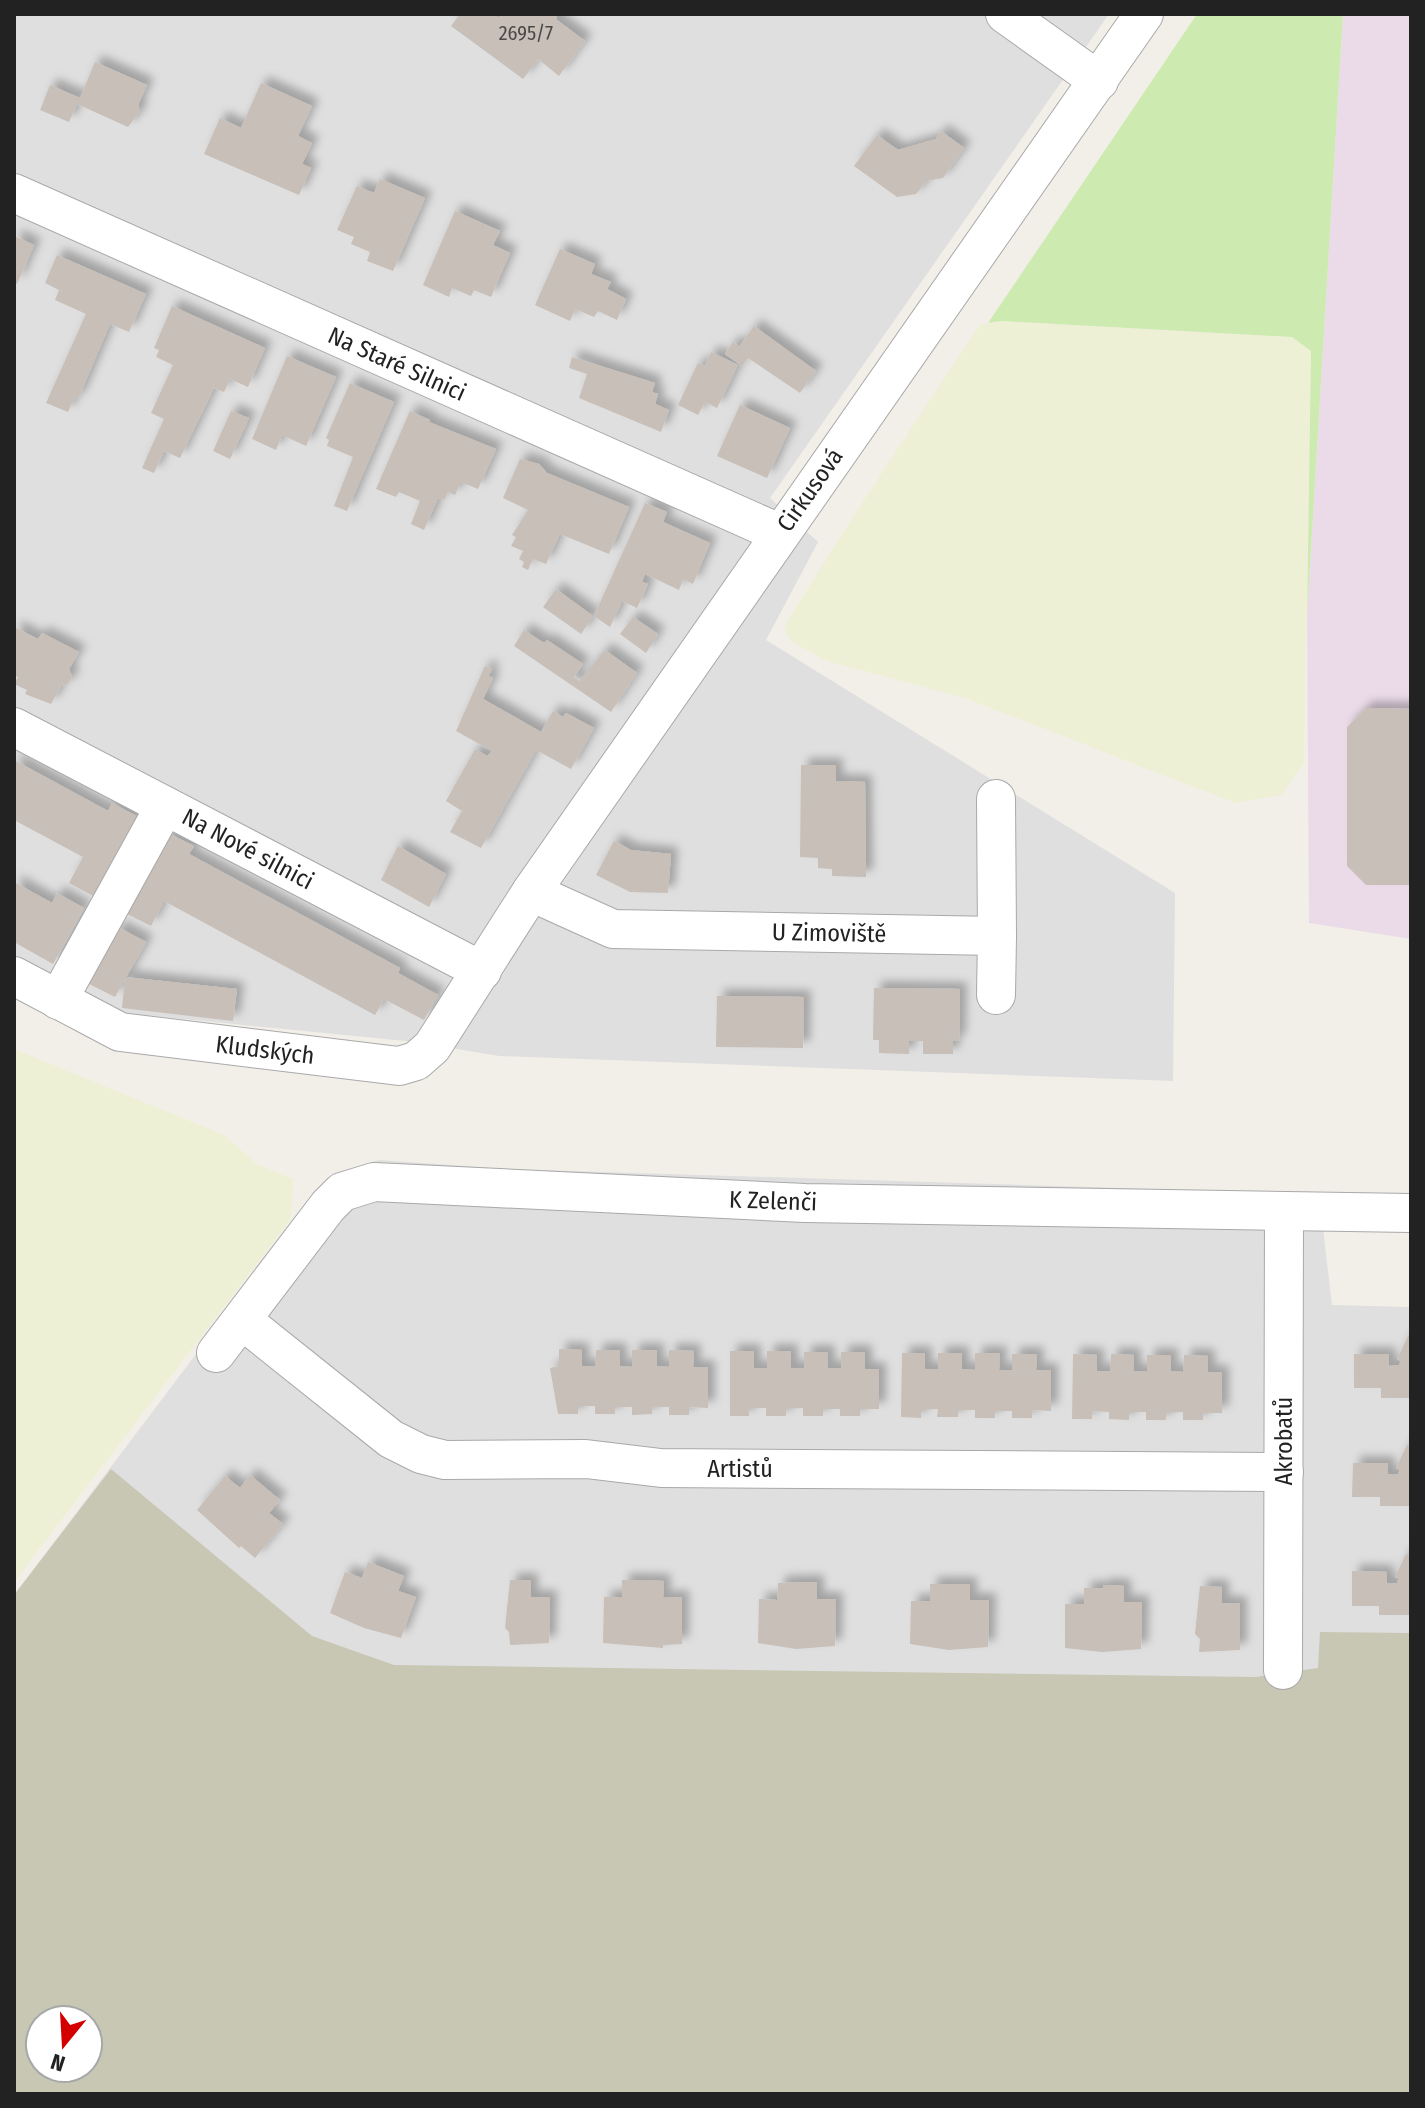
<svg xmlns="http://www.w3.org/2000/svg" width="1425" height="2108" font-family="'Fira Sans Condensed',sans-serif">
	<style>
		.residential { fill: #e0dfdf; fill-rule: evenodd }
		.industrial { fill: #ebdbe8 }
		.construction { fill: #c7c7b4; fill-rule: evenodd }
		.farmland { fill: #eef0d5 }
		.grass { fill: #cdebb0 }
		.building { fill: #c7bfb8; filter: url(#shadow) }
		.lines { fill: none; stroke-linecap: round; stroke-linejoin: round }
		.street-casing { stroke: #a9a9a9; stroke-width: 40 }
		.street { stroke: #fff; stroke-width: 38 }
		.labels { text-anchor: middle; stroke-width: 8; stroke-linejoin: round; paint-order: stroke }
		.number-label { font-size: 20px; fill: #4b4948 }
		.street-label { font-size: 24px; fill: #222; stroke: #fff }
	</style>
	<defs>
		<filter id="shadow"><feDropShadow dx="7" dy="-7" stdDeviation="4" flood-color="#0004"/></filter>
	</defs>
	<rect width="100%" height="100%" fill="#f2efe9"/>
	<g class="residential">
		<path d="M14 14H1109L770 498 818 542 766 640 1175 893 1173 1081 499 1056 415 1042 123 1013 14 958Z"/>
		<path d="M379 1160 507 1169 1319 1194 1332 1305 1411 1307V2094H14V1595L333 1173ZM40 2020H88V2068H40Z"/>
	</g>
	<path class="industrial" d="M1343 14H1411V939L1309 923 1307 617Z"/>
	<path class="construction" d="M111 1469 312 1636 394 1665 1255 1677 1318 1668 1320 1632 1411 1633V2094H14V1595ZM40 2020H88V2068H40Z"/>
	<g class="farmland">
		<path d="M1001 321 1292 337 1311 351 1304 763 1281 795 1235 803 965 698 827 661 791 641 785 630 788 620 854 515 980 325Z"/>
		<path d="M14 1049 224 1135 257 1164 293 1179 291 1219 14 1582Z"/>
	</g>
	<path class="grass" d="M1197 14H1343L1307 617 1311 351 1292 337 1001 321 988 323Z"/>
	<g class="building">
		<path d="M460 14 499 17 501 14H556L557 20 585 41 559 76 538 59 523 79 451 26Z"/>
		<path d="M95 62 147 85 138 105 140 111 128 127 77 104 69 122 40 110 50 85 80 98Z"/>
		<path d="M261 83 312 106 298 136 312 143 302 164 311 168 299 195 204 154 220 118 241 128Z"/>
		<path d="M941 131 964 148 943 178 926 181 916 194 897 197 854 166 877 135 898 150 936 139Z"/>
		<path d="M380 179 425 198 393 271 367 261 370 252 351 244 354 237 337 230 357 186 374 193Z"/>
		<path d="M455 211 500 231 493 245 510 253 491 297 474 290 471 296 452 288 449 297 423 285Z"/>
		<path d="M14 236 34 245 17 284 14 282Z"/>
		<path d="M560 249 595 264 591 274 611 282 607 289 626 299 617 320 598 311 594 317 575 309 570 321 535 305Z"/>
		<path d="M57 255 146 294 129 332 110 324 78 399 74 398 68 412 46 403 86 314 55 300 59 290 45 283Z"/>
		<path d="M172 306 265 348 248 387 230 379 224 392 214 388 180 458 164 451 154 473 142 468 164 419 151 413 173 365 156 357 159 350 154 348Z"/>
		<path d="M754 326 816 371 800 393 748 358 742 366 725 354 733 342 739 347Z"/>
		<path d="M711 352 738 365 717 408 705 402 698 415 678 405 698 363 705 366Z"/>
		<path d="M287 356 336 377 306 446 282 435 276 450 252 439Z"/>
		<path d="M572 357 655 383 652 392 658 394 655 404 669 410 661 432 579 398 587 374 569 368Z"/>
		<path d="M350 383 394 402 347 511 334 506 353 457 327 446 329 440 326 438Z"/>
		<path d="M740 405 790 428 767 478 717 456Z"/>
		<path d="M231 411 249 418 230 459 213 451Z"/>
		<path d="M410 411 430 420 429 422 496 449 478 489 461 482 455 495 448 492 444 500 438 498 424 530 411 524 420 501 399 492 396 497 376 489Z"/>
		<path d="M520 459 539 464 547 473 629 507 609 554 560 534 546 564 533 559 528 570 522 567 524 562 519 559 523 551 511 546 516 537 512 535 528 510 503 498Z"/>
		<path d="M645 503 667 512 663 522 710 543 693 584 683 579 679 590 645 574 642 582 648 584 637 608 622 601 610 627 594 616Z"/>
		<path d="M556 589 593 616 581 634 543 607Z"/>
		<path d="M633 617 658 634 646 653 620 634Z"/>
		<path d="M14 627 38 639 42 633 79 652 69 669 72 677 68 684 61 686 51 704 25 694 27 690 14 684 18 677 14 675Z"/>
		<path d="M524 630 544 643 547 640 583 664 574 677 579 681 605 650 637 673 611 712 514 646Z"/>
		<path d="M485 666 492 669 488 676 493 678 483 699 541 732 553 711 563 717 566 713 594 728 571 769 536 750 481 848 450 832 462 811 446 801 475 749 487 756 492 751 456 731Z"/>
		<path d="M1366 708 1411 709 1410 885H1366L1347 866V727Z"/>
		<path d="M14 760 108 811 112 803 138 817 95 897 69 883 83 857 14 820Z"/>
		<path d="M801 765H836V781L865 782 866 877 832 876V869L818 868V858L800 857Z"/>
		<path d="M168 833 194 846 189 854 400 968 398 973 438 995 424 1020 384 999 375 1015 164 901 151 926 125 913Z"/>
		<path d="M614 841 631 850 671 854 668 893 630 892 596 875Z"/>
		<path d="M398 846 446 874 429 907 381 880Z"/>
		<path d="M14 882 52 903 57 893 84 908 53 964 14 942Z"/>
		<path d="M118 927 146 942 115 997 87 983Z"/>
		<path d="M125 977 237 989 233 1021 122 1008Z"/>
		<path d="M874 988 960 989 959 1041H953V1054H923V1041H909V1054L879 1053V1040H873Z"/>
		<path d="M717 996 804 997 803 1048 716 1047Z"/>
		<path d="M1408 1336 1411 1338V1398H1381V1388H1354V1354H1389V1366L1399 1365 1401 1361 1397 1359Z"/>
		<path d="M559 1349 582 1350V1366H595L596 1350H620V1366L632 1367V1350H657V1366L669 1367V1350L694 1351 693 1367H708V1408L689 1407V1415H669V1407H652V1414L632 1415V1407H615V1414H595V1406H578V1414H558L550 1368 559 1366Z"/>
		<path d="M730 1351H754V1368H767V1351H791V1368H804V1352H828V1368H841V1352H865V1369H879V1409H860V1416H840V1409H823V1416H803V1408L786 1409V1416H766V1408H749V1416H730Z"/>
		<path d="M902 1353H925V1369H938V1353H962V1369L975 1370V1353H1000L999 1370H1012V1354H1037L1036 1370H1051V1411L1032 1410V1418H1012V1411H995V1418H975V1410H958V1417H937L938 1409 921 1410V1418L901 1417Z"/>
		<path d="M1073 1354 1097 1355V1371H1110L1111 1354 1134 1355V1371L1147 1372V1355H1171V1371L1183 1372 1184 1355 1208 1356V1372H1222V1413H1203V1420H1183V1412L1166 1413V1420H1146V1412H1129V1420L1109 1419V1412L1092 1411V1419H1072Z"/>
		<path d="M1407 1445 1411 1447V1506H1380V1497H1352L1353 1463H1388V1474H1398L1400 1470 1396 1468Z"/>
		<path d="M250 1475 280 1500 269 1513 283 1524 255 1558 241 1546 239 1548 197 1510 225 1476 240 1488Z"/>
		<path d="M1406 1554 1411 1556V1615H1379V1606H1352V1571L1387 1572V1583H1397L1399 1578 1395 1577Z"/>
		<path d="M368 1562 404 1576 398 1591 416 1597 401 1638 364 1628 330 1613 345 1572 362 1578Z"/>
		<path d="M510 1580H531V1597H550L549 1643 510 1645 509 1632 505 1628Z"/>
		<path d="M622 1580 664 1581 663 1598 682 1597V1644L663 1645V1648L603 1643 604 1597H622Z"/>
		<path d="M797 1582H817V1599H836L835 1646 796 1649 758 1643 759 1599 777 1600 778 1583Z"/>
		<path d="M930 1584H970V1600H989L988 1647 949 1650 910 1644 911 1601H930Z"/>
		<path d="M1103 1585 1124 1586V1602H1142L1141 1649 1102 1652 1065 1648V1604H1084V1588H1103Z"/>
		<path d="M1200 1586 1222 1587V1603H1240V1650L1199 1652 1200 1639 1195 1634Z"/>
	</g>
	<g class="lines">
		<g class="street-casing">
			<g id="street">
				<path d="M1005 14 1099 81"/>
				<path d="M14 193 779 533"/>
				<path d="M14 727 482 971"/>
				<path d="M531 892 613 929 997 936 996 799"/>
				<path d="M14 976 120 1032 399 1066 416 1061 432 1047 531 892 1144 14"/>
				<path d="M996 995 997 936"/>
				<path d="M58 1000 165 806"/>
				<path d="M242 1320 391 1439 421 1454 445 1460 586 1459 661 1468 1284 1472"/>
				<path d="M216 1353 328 1206 342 1192 374 1182 805 1203 1411 1213"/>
				<path d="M1283 1670 1284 1211"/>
			</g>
		</g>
		<use href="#street" class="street"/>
	</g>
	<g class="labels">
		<g class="number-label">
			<text x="526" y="40">2695/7</text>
		</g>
		<g class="street-label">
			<text transform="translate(397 364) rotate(24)" y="8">Na Staré Silnici</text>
			<text transform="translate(810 490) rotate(-55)" y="8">Cirkusová</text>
			<text transform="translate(248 849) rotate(28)" y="8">Na Nové silnici</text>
			<text transform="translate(829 933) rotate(1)" y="8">U Zimoviště</text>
			<text transform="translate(265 1050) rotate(7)" y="8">Kludských</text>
			<text transform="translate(773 1201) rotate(2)" y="8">K Zelenči</text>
			<text transform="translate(1284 1441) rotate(-90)" y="8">Akrobatů</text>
			<text x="740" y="1477">Artistů</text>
		</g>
	</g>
	<rect width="1425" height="2108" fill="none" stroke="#222222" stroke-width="32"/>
	<g transform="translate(64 2044) rotate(198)"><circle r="38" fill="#ffffff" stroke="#a7a7a7" stroke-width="2"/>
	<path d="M0-6L14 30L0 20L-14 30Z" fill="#d40000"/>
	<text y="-12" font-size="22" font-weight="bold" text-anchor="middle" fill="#222222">N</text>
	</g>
</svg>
